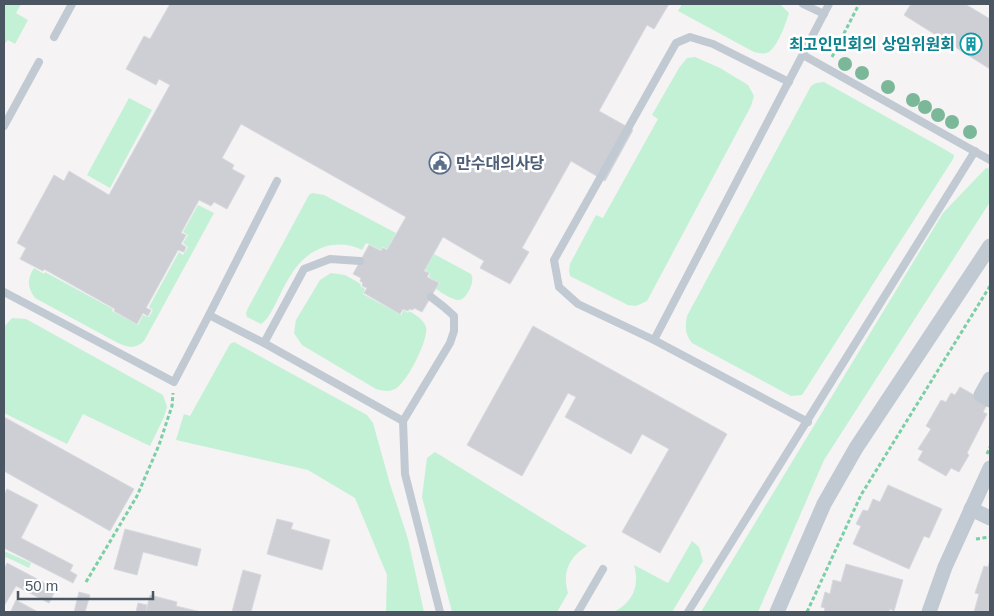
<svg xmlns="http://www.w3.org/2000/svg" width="994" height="616" font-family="Helvetica,'Noto Sans KR',sans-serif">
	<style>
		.green { fill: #c3f1d5 }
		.building { fill: #cdcfd5; stroke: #d7d9de }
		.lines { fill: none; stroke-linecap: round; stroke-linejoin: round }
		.path { stroke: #7ad0a6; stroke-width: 3; stroke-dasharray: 4 2.5; stroke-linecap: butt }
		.service { stroke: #c1cad2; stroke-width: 8 }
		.minor { stroke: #c1cad2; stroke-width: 15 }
		.tree { fill: #7bb799 }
		.labels { text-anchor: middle; stroke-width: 5; stroke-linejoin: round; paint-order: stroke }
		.culture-label { font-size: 16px; font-weight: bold; fill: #0d838f; stroke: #fff; text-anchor: end }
		.service-label { font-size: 16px; font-weight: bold; fill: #4e5e75; stroke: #fff; text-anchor: start }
	</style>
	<rect width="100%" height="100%" fill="#f5f3f3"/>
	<g class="green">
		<path d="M4 4H21L16 13 28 20 15 44 8 40 4 44Z"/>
		<path d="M682 4H780L789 13C786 23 778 45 770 51 765 55 760 53 754 52L678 11Z"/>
		<path d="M695 57 720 68 748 85 754 96 751 106 647 301 636 306 628 305 570 276 569 271 570 264 596 215 603 218 658 119 652 115 679 68 687 58Z"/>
		<path d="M824 82 944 149 954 155 953 159 802 395 791 396 692 343C685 334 685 328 687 316L811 86 816 83Z"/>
		<path d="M129 98 152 110 110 188 87 175Z"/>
		<path d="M986 168 990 169V202L824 460 758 612H701L943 213Z"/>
		<path d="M312 193 324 195 396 233 387 249 383 247 381 250 366 243 362 250C350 244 337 243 324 247 297 256 287 281 275 305 271 312 268 319 261 324L247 317 246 313 248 308 309 195Z"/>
		<path d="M198 205 214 213 144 341C135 349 129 348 118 343L35 298C27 287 27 279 34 268L44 274 45 272 113 309 112 311 138 325 143 315 149 317 153 310 149 307 179 252 183 255 188 247 183 243 188 235 183 232Z"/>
		<path d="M434 254 471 274C476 281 466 300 459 300 452 300 442 293 436 289L440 283 429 277 430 273 425 270Z"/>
		<path d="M331 273 345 275 361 284 360 286 365 289 363 294 401 315 404 310 408 313 409 311C416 315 423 319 426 327 429 339 407 383 395 389 389 392 383 391 376 389L302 345 294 333 296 320 320 280Z"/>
		<path d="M12 318 26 319 163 395 167 407 164 417 150 446 83 414 67 444 4 413V327Z"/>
		<path d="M234 342 367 415 373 423 390 484 408 539 424 612H386L387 575 355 498 308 470 176 440 184 414 190 416 230 344Z"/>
		<path d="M435 452 587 546C569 557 562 572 568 593L557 612H452L422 497 427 458Z"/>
		<path d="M692 541 699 547 703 561 672 612H614C633 602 640 586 634 565L668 583Z"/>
		<path d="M4 551 31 563 29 568 6 557 4 560Z"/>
	</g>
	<g class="building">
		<path d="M170 4H669L654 29 647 25 599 111 633 130 605 181 571 161 522 248 529 252 510 284 480 268 484 261 443 237 424 271 429 273 427 277 439 283 422 312 414 308 413 310 409 309 408 311 403 309 400 314 364 293 367 288 362 286 363 283 360 281 361 278 353 274 369 245 381 251 383 248 387 250 406 217 241 124 222 158 234 165 232 169 245 176 227 209 214 202 211 206 199 200 181 233 186 235 181 244 186 247 184 252 178 250 146 308 151 310 148 316 143 313 137 324 114 311 115 309 44 269 43 271 20 259 26 248 17 243 54 175 64 181 69 171 109 195 170 85 159 79 156 85 126 69 144 36 150 39Z"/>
		<path d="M911 4H965L990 19V69L904 15Z"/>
		<path d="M533 326 727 434 660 553 622 532 669 449 642 434 631 454 565 417 576 397 568 393 522 476 467 445Z"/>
		<path d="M960 387 988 403 983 412 987 414 967 453 969 455 959 472 951 468 946 476 918 460 923 451 918 449 931 429 926 426 941 400 946 402 951 393 955 395Z"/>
		<path d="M4 417 134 489 110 531 4 471Z"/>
		<path d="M888 485 942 509 929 538 924 536 909 569 853 544 861 526 856 524 863 510 868 511 873 499 880 502Z"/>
		<path d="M7 489 38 505 21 538 73 565 70 571 77 575 73 583 4 548V495Z"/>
		<path d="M277 519 293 523 291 529 330 540 322 570 267 554Z"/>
		<path d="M125 529 201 549 197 566 143 552 137 575 114 569Z"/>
		<path d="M990 560V612H974L979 594 975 593 984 566 988 567Z"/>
		<path d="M7 563 56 589 49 603 16 586 4 606V569Z"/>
		<path d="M846 564 903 580 894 611 890 609 889 612H824L825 608 821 607 825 592 830 594 833 580 841 582Z"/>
		<path d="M243 570 261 575 251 612H232Z"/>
		<path d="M79 592 90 595 85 612H74Z"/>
		<path d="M150 595 177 602 176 606 201 612H146Z"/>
		<path d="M16 600 38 612 11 611Z"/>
		<path d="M138 603 147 605 146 612H136Z"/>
	</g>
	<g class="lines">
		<g class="path">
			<path d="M832 57 859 4"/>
			<path d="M987 454 990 447"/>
			<path d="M976 539 990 537"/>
			<path d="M86 582 137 496 159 445 172 406 173 393"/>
			<path d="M807 612 861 495 990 286"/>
		</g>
		<g class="service">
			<path d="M803 4 824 14"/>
			<path d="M54 37 72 4"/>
			<path d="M803 55 990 160"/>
			<path d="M789 82 713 44 690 37 676 43 554 260 559 287 578 304 654 340 808 422"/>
			<path d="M4 126 39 62"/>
			<path d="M4 292 174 382 209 315 264 343 403 421 405 474 440 612"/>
			<path d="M209 315 277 181"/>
			<path d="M654 340 829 4"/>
			<path d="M264 343 304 269 330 259 360 261"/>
			<path d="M403 421 450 343 454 331V316L444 307 431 297"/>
			<path d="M578 612 603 569"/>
			<path d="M688 612 975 151"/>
		</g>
		<g class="minor">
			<path d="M990 379 981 395 990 400"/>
			<path d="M971 509 990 518"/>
			<path d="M777 612 824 504 856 448 990 246"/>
			<path d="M929 612 945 567 990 468"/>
		</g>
	</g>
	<g class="tree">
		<circle cx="845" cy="64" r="7"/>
		<circle cx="862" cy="73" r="7"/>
		<circle cx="888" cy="87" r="7"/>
		<circle cx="913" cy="100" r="7"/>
		<circle cx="925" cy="107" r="7"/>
		<circle cx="938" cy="115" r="7"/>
		<circle cx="952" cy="122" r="7"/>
		<circle cx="970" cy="132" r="7"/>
	</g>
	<defs>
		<g id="building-ring" transform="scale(1.125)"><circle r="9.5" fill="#fff" stroke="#0f9aa8" stroke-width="1.5"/><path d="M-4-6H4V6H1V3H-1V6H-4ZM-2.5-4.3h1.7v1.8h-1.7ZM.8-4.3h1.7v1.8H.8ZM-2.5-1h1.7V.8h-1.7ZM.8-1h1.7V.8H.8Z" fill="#0f9aa8"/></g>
		<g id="civic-ring" transform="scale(1.125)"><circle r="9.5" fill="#fff" stroke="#5c6f8a" stroke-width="1.5"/><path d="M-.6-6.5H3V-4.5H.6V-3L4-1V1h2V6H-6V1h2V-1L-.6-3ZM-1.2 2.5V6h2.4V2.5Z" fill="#5c6f8a"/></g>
	</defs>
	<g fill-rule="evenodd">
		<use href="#building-ring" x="971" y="44"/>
		<use href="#civic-ring" x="440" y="163"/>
	</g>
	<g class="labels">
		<g class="culture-label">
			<text x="955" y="50">최고인민회의 상임위원회</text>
		</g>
		<g class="service-label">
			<text x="456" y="169">만수대의사당</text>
		</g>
	</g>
	<rect width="994" height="616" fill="none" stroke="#4a5661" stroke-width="10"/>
	<path d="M18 591v8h135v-8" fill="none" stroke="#4a5661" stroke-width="2.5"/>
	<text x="25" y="591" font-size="15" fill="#4a5661" stroke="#ffffff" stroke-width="4" paint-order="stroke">50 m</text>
</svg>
